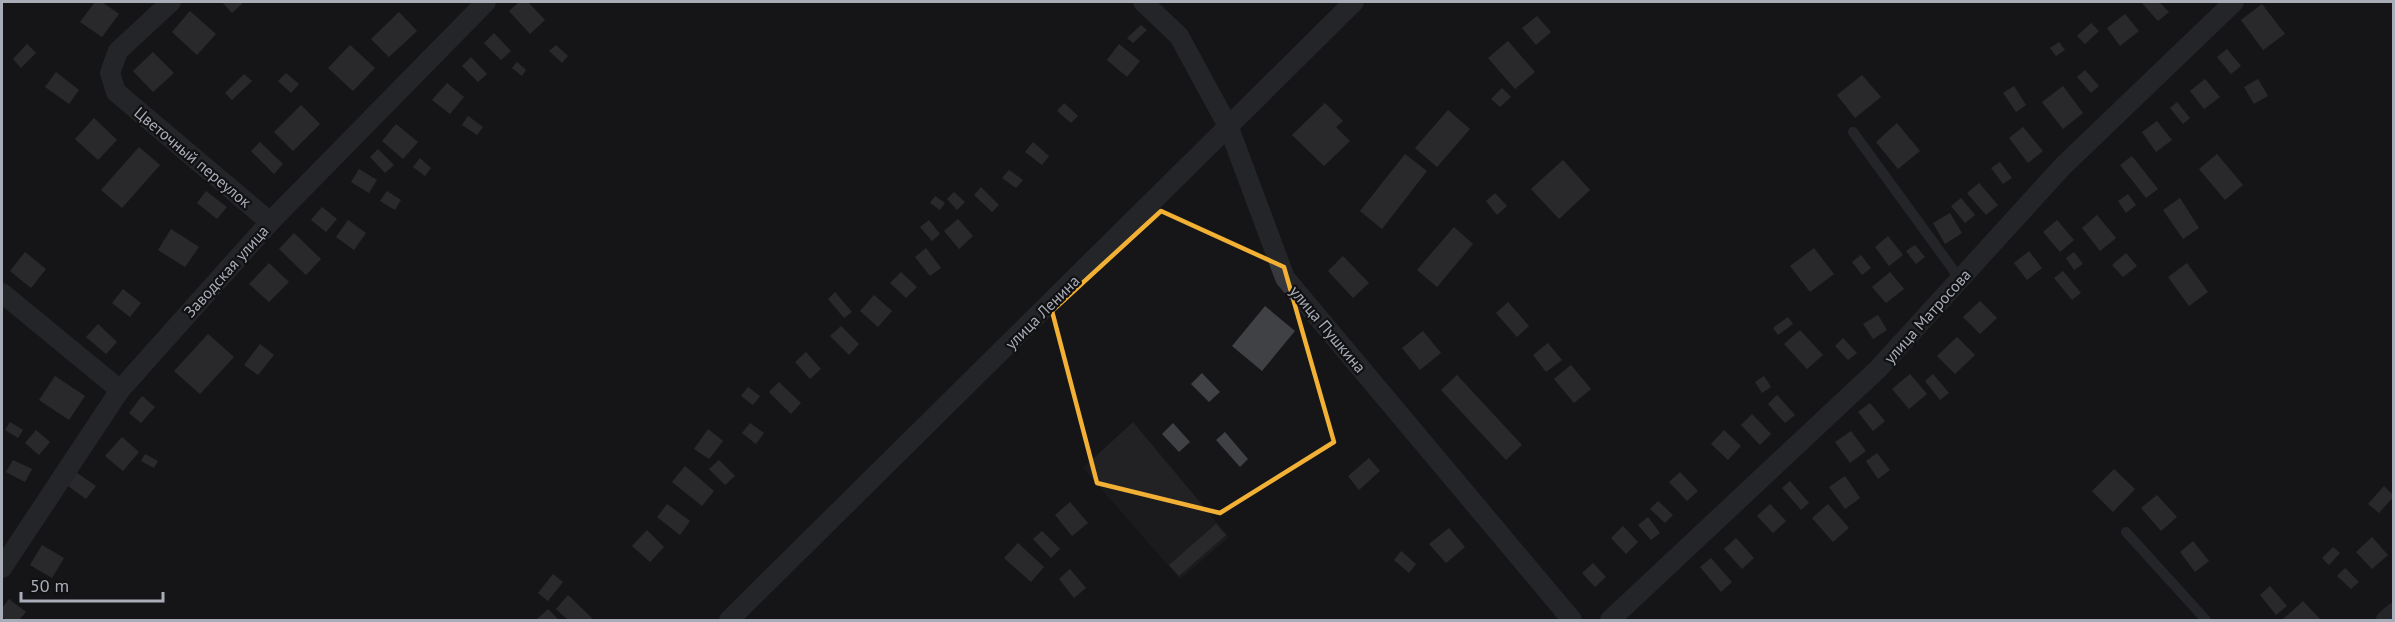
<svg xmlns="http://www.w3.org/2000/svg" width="2395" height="622" font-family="'PT Sans',sans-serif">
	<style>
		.built { fill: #222225 }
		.building { fill: #404145 }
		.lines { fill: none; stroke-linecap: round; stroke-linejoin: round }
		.lane { stroke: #37383d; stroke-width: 10 }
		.street { stroke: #37383d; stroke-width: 20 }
		.marked { fill: none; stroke: #f2b134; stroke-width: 4.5; stroke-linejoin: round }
		.labels { text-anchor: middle; stroke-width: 4.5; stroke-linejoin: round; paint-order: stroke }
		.street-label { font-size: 16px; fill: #a8adb8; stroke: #111113 }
	</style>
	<rect width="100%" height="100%" fill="#161618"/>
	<path class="built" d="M1133 422 1229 537 1180 579 1083 468Z"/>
	<g class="building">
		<path d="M95 2H102L119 14 102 37 80 22Z"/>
		<path d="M222 2H244L232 13Z"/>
		<path d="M519 2H528L545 20 530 34 509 11Z"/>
		<path d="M2141 2H2159L2169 12 2158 21Z"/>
		<path d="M2262 4 2285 34 2263 50 2241 20Z"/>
		<path d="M190 11 216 34 197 55 172 32Z"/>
		<path d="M399 12 417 31 389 57 371 39Z"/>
		<path d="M2125 14 2139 31 2120 46 2107 28Z"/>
		<path d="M1537 16 1551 32 1536 45 1522 28Z"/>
		<path d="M2091 23 2099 31 2085 44 2077 36Z"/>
		<path d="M1141 25 1147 30 1133 43 1127 38Z"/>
		<path d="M494 33 511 51 501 60 484 43Z"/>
		<path d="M1508 41 1535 72 1515 89 1488 58Z"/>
		<path d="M2059 42 2065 50 2056 56 2050 48Z"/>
		<path d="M27 44 36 53 21 68 13 59Z"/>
		<path d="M1119 44 1140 61 1127 77 1107 60Z"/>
		<path d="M350 45 375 68 353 91 328 68Z"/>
		<path d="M556 45 568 56 562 63 549 51Z"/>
		<path d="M2227 49 2241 66 2231 74 2217 57Z"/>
		<path d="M153 52 174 73 153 92 133 71Z"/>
		<path d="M471 57 487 74 478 82 462 66Z"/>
		<path d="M517 62 526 70 522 76 512 68Z"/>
		<path d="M2085 70 2099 86 2091 93 2077 77Z"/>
		<path d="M56 72 79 90 69 104 45 87Z"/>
		<path d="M286 73 299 84 291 93 278 81Z"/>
		<path d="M244 74 252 81 232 100 225 93Z"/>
		<path d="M1862 75 1881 97 1855 118 1837 95Z"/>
		<path d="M2205 79 2220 97 2204 109 2190 91Z"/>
		<path d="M2258 79 2268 96 2254 104 2244 87Z"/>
		<path d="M447 83 464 97 450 114 432 100Z"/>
		<path d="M2014 86 2026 105 2016 112 2003 93Z"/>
		<path d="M2063 86 2083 113 2063 129 2042 102Z"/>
		<path d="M1502 88 1511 97 1500 107 1491 99Z"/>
		<path d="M2177 102 2190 118 2183 124 2170 108Z"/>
		<path d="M1064 103 1078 116 1071 123 1057 111Z"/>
		<path d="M1325 103 1343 121 1336 127 1350 141 1324 166 1292 135Z"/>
		<path d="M301 105 320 124 293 151 274 132Z"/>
		<path d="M1448 110 1470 129 1437 167 1415 148Z"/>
		<path d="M468 116 483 127 477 135 462 125Z"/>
		<path d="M94 118 117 140 98 160 75 139Z"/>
		<path d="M2157 121 2172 140 2156 152 2142 132Z"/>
		<path d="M1897 123 1920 151 1898 169 1876 142Z"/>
		<path d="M396 124 418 142 403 159 382 141Z"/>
		<path d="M2023 127 2043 151 2028 163 2009 138Z"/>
		<path d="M260 142 283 164 274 174 251 151Z"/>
		<path d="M1033 142 1049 156 1042 165 1025 152Z"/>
		<path d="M139 147 160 165 122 208 101 190Z"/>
		<path d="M378 149 394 165 385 173 370 157Z"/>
		<path d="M1405 154 1427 171 1382 229 1360 211Z"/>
		<path d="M2217 154 2243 185 2225 200 2199 169Z"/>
		<path d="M2132 156 2158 189 2146 198 2120 165Z"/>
		<path d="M420 158 431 168 425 176 413 167Z"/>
		<path d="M1563 160 1590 190 1559 219 1531 189Z"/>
		<path d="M2000 162 2012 178 2003 184 1991 168Z"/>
		<path d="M359 169 377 180 369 193 351 182Z"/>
		<path d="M1009 170 1023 180 1016 188 1002 178Z"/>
		<path d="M1979 183 1998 205 1986 215 1967 193Z"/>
		<path d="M981 187 999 205 992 212 974 195Z"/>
		<path d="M206 191 227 207 217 219 197 203Z"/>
		<path d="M387 191 401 200 395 210 380 201Z"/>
		<path d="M954 192 965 202 957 210 947 199Z"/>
		<path d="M1495 193 1507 206 1497 215 1486 201Z"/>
		<path d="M2128 194 2136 205 2126 213 2118 201Z"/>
		<path d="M935 196 945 203 940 210 930 203Z"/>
		<path d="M1961 198 1975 215 1965 223 1951 206Z"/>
		<path d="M2180 198 2199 228 2183 239 2163 210Z"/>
		<path d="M322 207 337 219 326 232 311 220Z"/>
		<path d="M1950 213 1962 233 1945 244 1933 223Z"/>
		<path d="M2097 215 2116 238 2100 251 2082 228Z"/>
		<path d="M958 219 973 236 959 249 944 231Z"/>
		<path d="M348 220 366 233 354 250 336 237Z"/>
		<path d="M929 220 940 234 932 241 920 227Z"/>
		<path d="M2057 220 2074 240 2060 252 2043 232Z"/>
		<path d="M1454 227 1473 244 1437 287 1417 270Z"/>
		<path d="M171 229 199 247 185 267 158 250Z"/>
		<path d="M294 233 321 259 306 275 279 249Z"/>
		<path d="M1888 236 1903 255 1889 266 1875 247Z"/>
		<path d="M1915 245 1925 257 1916 264 1906 251Z"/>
		<path d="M926 248 941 268 930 276 915 257Z"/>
		<path d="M1814 248 1834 274 1810 292 1790 266Z"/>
		<path d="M2029 251 2042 268 2027 280 2014 263Z"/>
		<path d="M25 252 46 269 31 288 10 271Z"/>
		<path d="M2074 252 2083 264 2074 270 2066 258Z"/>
		<path d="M2126 253 2137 266 2123 277 2112 265Z"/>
		<path d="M1861 255 1871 268 1862 275 1852 262Z"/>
		<path d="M1343 256 1369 283 1353 298 1328 271Z"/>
		<path d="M269 263 289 282 269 302 249 284Z"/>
		<path d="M2187 263 2208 292 2189 306 2168 277Z"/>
		<path d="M2063 271 2081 293 2072 300 2054 278Z"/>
		<path d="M901 272 917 287 906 298 890 283Z"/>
		<path d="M1890 272 1904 289 1886 303 1872 287Z"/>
		<path d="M123 289 141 303 130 317 112 303Z"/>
		<path d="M835 292 852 312 844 318 828 299Z"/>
		<path d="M874 295 892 311 878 327 860 311Z"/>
		<path d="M1980 301 1997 318 1980 334 1963 317Z"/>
		<path d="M1508 302 1529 326 1517 337 1496 313Z"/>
		<path d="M1265 306 1295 331 1262 371 1232 346Z"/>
		<path d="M1878 315 1887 330 1873 339 1863 324Z"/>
		<path d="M1788 317 1793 324 1778 335 1773 328Z"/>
		<path d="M98 324 117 342 106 354 86 337Z"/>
		<path d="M841 326 859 344 849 355 830 336Z"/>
		<path d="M1800 330 1823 355 1807 369 1784 344Z"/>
		<path d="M1423 331 1441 353 1420 370 1402 348Z"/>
		<path d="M208 334 234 357 200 394 174 371Z"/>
		<path d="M1957 337 1975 355 1955 374 1937 356Z"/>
		<path d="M1843 338 1857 353 1848 360 1835 346Z"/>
		<path d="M1548 343 1562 360 1546 372 1533 355Z"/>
		<path d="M260 344 274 355 258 375 244 365Z"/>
		<path d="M806 352 821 369 810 379 795 362Z"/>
		<path d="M1571 365 1591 389 1574 403 1554 379Z"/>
		<path d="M1202 373 1220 392 1209 402 1191 384Z"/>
		<path d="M1910 374 1927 394 1909 409 1892 389Z"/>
		<path d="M1933 374 1949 393 1940 400 1925 381Z"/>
		<path d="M1457 375 1522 445 1506 460 1441 390Z"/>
		<path d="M55 376 85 396 69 420 39 400Z"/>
		<path d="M1764 376 1771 387 1762 393 1755 382Z"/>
		<path d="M779 382 801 403 791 414 769 392Z"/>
		<path d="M748 387 760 396 753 405 741 396Z"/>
		<path d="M1777 395 1795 415 1785 423 1768 404Z"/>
		<path d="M142 396 155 407 141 423 129 413Z"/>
		<path d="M1870 403 1885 421 1873 431 1858 412Z"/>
		<path d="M1752 414 1771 434 1760 445 1741 425Z"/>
		<path d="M10 422 23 430 18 438 5 430Z"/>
		<path d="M750 423 764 433 756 444 742 433Z"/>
		<path d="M1173 423 1190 442 1179 452 1162 434Z"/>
		<path d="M708 429 723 441 709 459 694 449Z"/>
		<path d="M36 430 50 442 39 455 25 443Z"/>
		<path d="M1724 430 1741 446 1728 460 1711 444Z"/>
		<path d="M1851 431 1866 451 1850 463 1835 442Z"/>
		<path d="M1225 432 1248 459 1240 467 1216 440Z"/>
		<path d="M122 437 139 452 123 471 105 456Z"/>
		<path d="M1877 453 1890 470 1878 479 1866 461Z"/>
		<path d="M145 454 158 461 154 468 141 461Z"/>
		<path d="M1369 458 1380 471 1359 490 1348 476Z"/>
		<path d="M13 460 32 469 25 482 6 472Z"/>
		<path d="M719 460 735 476 725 485 709 469Z"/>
		<path d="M685 466 714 491 702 506 672 482Z"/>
		<path d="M2114 469 2135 489 2113 512 2092 491Z"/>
		<path d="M1680 472 1698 491 1687 501 1669 482Z"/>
		<path d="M77 473 96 486 86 499 68 486Z"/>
		<path d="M1845 476 1860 498 1845 509 1829 487Z"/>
		<path d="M1790 481 1809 503 1801 510 1782 488Z"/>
		<path d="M2384 486 2394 496 2379 513 2368 504Z"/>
		<path d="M2157 495 2177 517 2161 531 2141 508Z"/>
		<path d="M1658 501 1673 515 1665 523 1650 509Z"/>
		<path d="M1070 502 1088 523 1072 536 1055 515Z"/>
		<path d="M667 504 690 521 680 535 657 517Z"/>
		<path d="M1770 504 1786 521 1773 533 1757 516Z"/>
		<path d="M1828 504 1849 528 1833 542 1812 518Z"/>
		<path d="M1648 517 1660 533 1651 540 1638 525Z"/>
		<path d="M1216 524 1226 535 1179 576 1169 565Z"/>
		<path d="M1623 526 1638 542 1626 554 1611 538Z"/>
		<path d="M1449 528 1465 547 1446 563 1429 544Z"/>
		<path d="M647 530 664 547 650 562 632 546Z"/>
		<path d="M1042 531 1060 549 1051 558 1033 539Z"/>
		<path d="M2372 537 2388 555 2372 569 2356 552Z"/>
		<path d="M1736 538 1754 558 1742 569 1724 549Z"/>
		<path d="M2193 541 2209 561 2195 572 2180 552Z"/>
		<path d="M1018 543 1044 567 1031 582 1004 558Z"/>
		<path d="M42 545 64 558 52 578 30 565Z"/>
		<path d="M2333 547 2340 553 2329 565 2322 558Z"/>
		<path d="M1401 551 1416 564 1409 573 1394 560Z"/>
		<path d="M1711 558 1732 582 1721 592 1700 567Z"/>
		<path d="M1593 563 1606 577 1595 587 1582 573Z"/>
		<path d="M2345 568 2359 582 2351 589 2337 576Z"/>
		<path d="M1070 569 1086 588 1074 598 1059 579Z"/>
		<path d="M553 574 563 582 548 601 538 593Z"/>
		<path d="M2270 586 2287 606 2276 615 2260 595Z"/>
		<path d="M568 595 593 619 592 620H568L556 609Z"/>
		<path d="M9 599 26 612 19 620H6L2 617V608Z"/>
		<path d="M2303 601 2321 620H2282Z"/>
		<path d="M548 609 559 620H536Z"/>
	</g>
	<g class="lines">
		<g class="lane">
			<path d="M1853 132 1960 279"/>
			<path d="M2126 532 2206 620"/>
		</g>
		<g class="street">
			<path d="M171 2 118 51 110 73 116 92 270 222"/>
			<path d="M1143 2 1179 36 1229 128 1285 278 1572 620"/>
			<path d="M2 293 120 390"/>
			<path d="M2 568 120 390 270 222 486 2"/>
			<path d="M729 620 1354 2"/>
			<path d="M1610 620 1878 369 2063 166 2234 2"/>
			<path d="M2386 620 2394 613"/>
		</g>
	</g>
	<path d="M0 0H2395V622H0ZM1161 211 1284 267 1334 442 1220 513 1097 483 1052 311Z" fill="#161618" fill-opacity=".55" fill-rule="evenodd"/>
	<path class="marked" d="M1161 211 1284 267 1334 442 1220 513 1097 483 1052 311Z"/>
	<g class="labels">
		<g class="street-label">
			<text transform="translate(193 157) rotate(40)" y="6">Цветочный переулок</text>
			<text transform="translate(226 271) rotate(-48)" y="6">Заводская улица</text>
			<text transform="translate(1042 312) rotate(-45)" y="6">улица Ленина</text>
			<text transform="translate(1927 316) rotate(-48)" y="6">улица Матросова</text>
			<text transform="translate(1328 329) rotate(50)" y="6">улица Пушкина</text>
		</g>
	</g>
	<rect width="2395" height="622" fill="none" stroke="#a8adb8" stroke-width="6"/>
	<path d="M21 592v9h142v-9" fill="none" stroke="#a8adb8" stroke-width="3"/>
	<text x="30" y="592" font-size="18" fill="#a8adb8" stroke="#111113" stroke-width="4.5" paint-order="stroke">50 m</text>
</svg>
